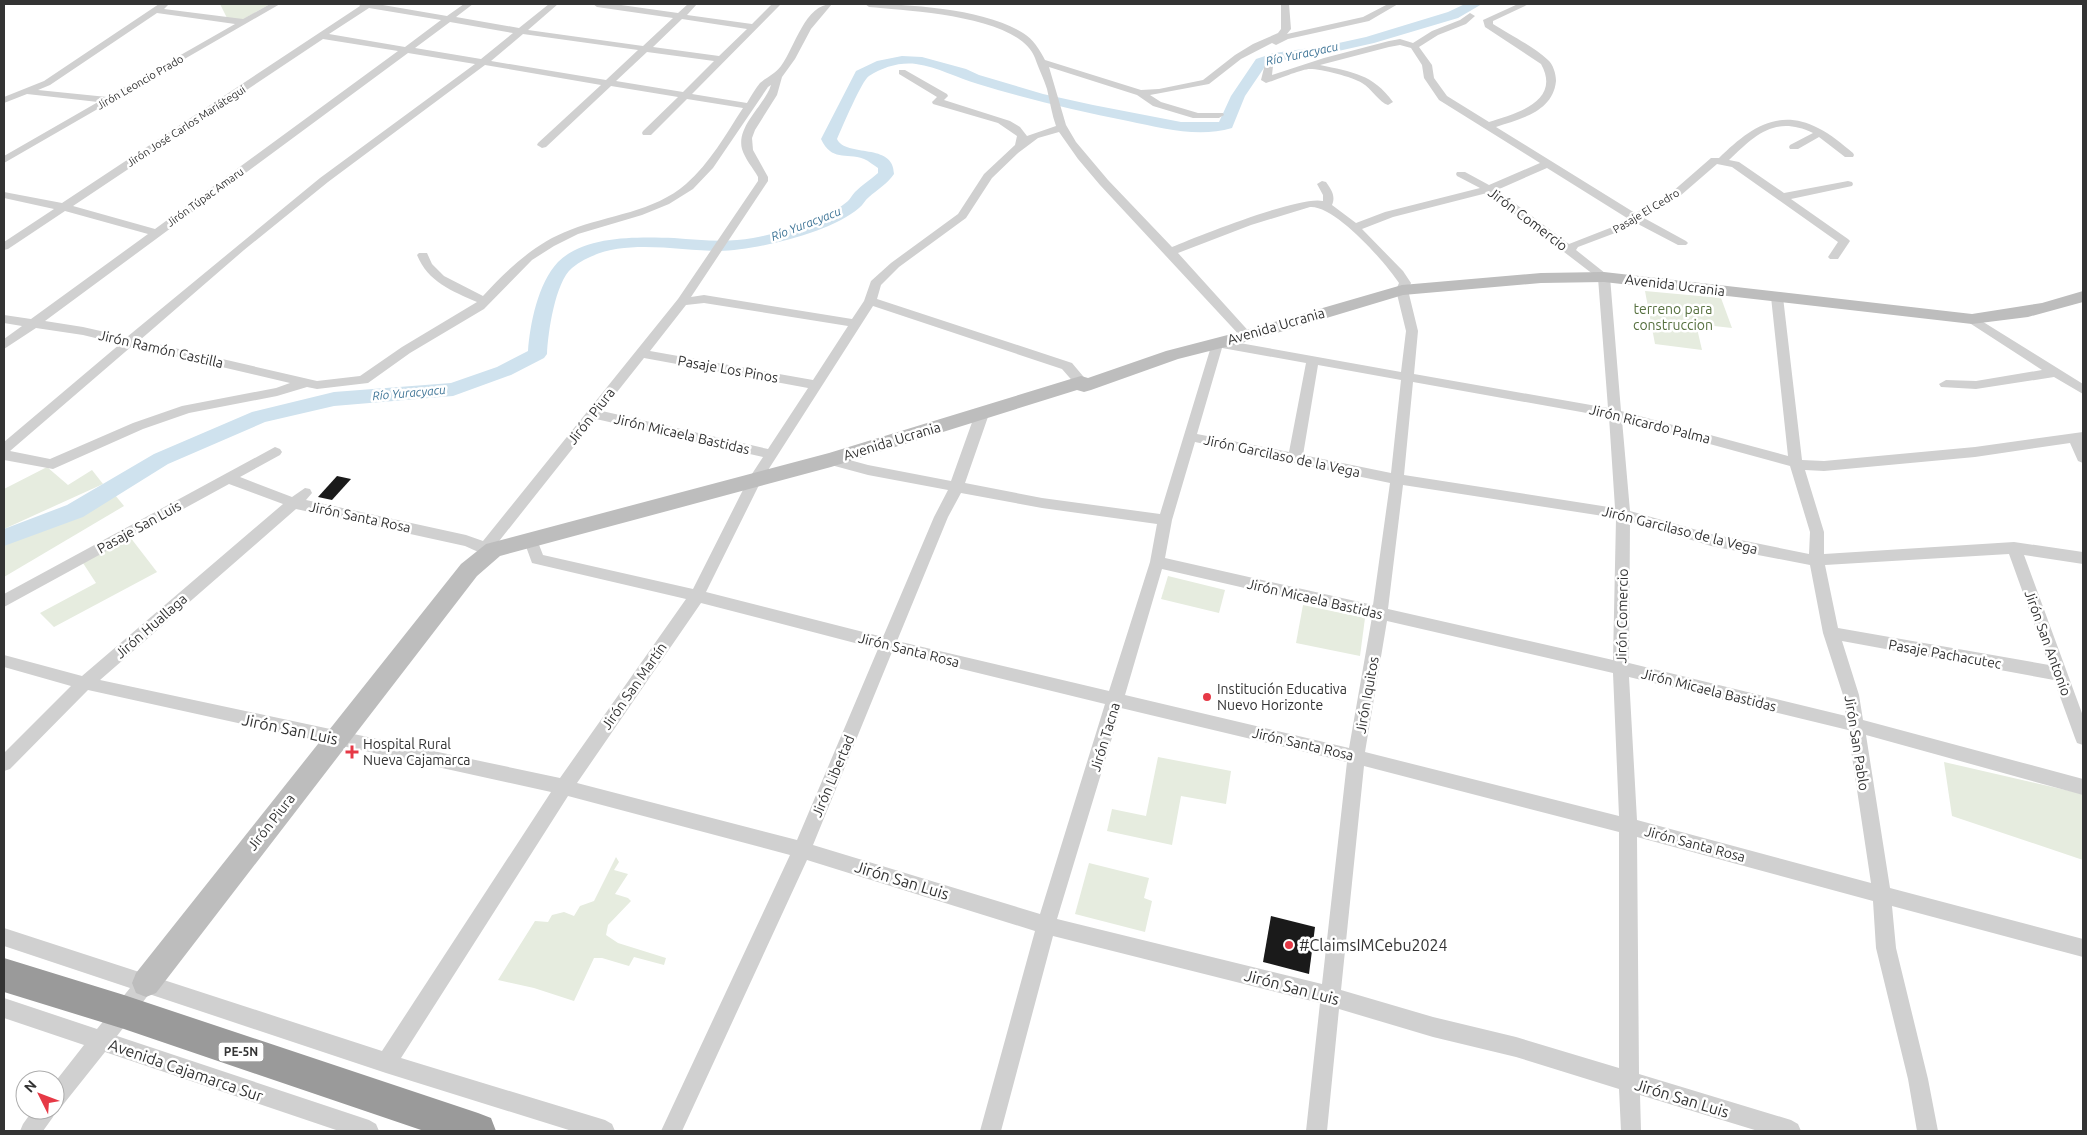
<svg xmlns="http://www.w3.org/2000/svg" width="2087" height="1135" font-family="Ubuntu,sans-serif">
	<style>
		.green { fill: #e6ecdf }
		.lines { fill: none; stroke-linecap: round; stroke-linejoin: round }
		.river { fill: #cfe2ee; fill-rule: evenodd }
		.building { fill: #1a1a1a }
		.street { fill: #d0d0d0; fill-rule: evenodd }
		.secondary { fill: #bdbdbd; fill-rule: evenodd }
		.highway { fill: #9a9a9a; fill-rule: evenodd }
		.poi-dot { fill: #e63946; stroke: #fff; stroke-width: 2 }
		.labels { text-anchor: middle; stroke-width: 5; stroke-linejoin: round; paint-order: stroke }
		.far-street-label { font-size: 11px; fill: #333; stroke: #fff }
		.far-water-label { font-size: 12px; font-style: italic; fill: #3f7597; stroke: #fff }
		.shield { fill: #fff; stroke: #707070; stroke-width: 1 }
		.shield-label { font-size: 12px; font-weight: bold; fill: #333 }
		.street-label { font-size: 14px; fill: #333; stroke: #fff }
		.park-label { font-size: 14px; fill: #56703f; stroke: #fff }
		.poi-label { font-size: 14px; fill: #333; stroke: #fff; text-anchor: start }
		.near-street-label { font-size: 16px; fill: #333; stroke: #fff }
		.near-poi-label { font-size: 16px; fill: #333; stroke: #fff; text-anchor: start }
	</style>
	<rect width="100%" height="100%" fill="#fff"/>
	<g class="green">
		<path d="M220 4H270L240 21 227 18Z"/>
		<path d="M1645 291 1721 298 1732 328 1696 324 1702 350 1655 344Z"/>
		<path d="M47 467 68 485 92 470 103 484 4 529V489Z"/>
		<path d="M115 495 124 506 4 577V543Z"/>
		<path d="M130 537 157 572 54 627 40 613 96 583 83 563Z"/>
		<path d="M1168 576 1225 590 1219 613 1161 599Z"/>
		<path d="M1303 605 1365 618 1360 656 1296 643Z"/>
		<path d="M1158 757 1231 771 1226 804 1181 796 1172 845 1107 831 1112 809 1146 816Z"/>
		<path d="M1944 762 2083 794V860L1952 816Z"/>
		<path d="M616 857 619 862 614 870 628 874 615 894 628 898 631 901 608 925 606 935 618 943 666 958 664 965 634 957 629 966 602 958H594L574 1001 534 988 498 980 535 921 548 922 552 915 564 912 574 916 580 906 594 901Z"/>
		<path d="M1089 863 1149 878 1144 898 1152 901 1145 932 1075 914Z"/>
	</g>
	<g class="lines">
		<path class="river" d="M1465 4H1482L1458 18 1374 43 1325 54 1277 61 1266 65 1245 96 1232 128C1198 138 1162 128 1128 121 1077 111 1027 99 978 84 957 78 938 67 916 64 900 62 883 67 869 76 862 80 842 128 837 139 846 158 894 142 894 174 888 183 877 190 869 197 865 200 863 205 859 208 830 233 757 250 719 251 672 251 613 235 572 268 555 282 548 333 547 354L544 358 511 375 453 396 334 406 265 422 168 464 83 517 4 546V529L67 505 154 454 252 412 334 392 451 383 497 367 528 351C530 324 538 283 558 262 585 235 638 237 674 238 700 240 727 243 753 238 778 234 829 218 848 201 850 199 852 195 855 192 862 185 870 180 878 173V168C873 165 869 161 864 159 845 152 832 162 821 139L856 71 877 61 902 56 922 57 966 69 979 75 1043 94 1093 105 1181 122H1219L1231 96 1256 59 1274 53 1325 46 1366 37 1448 12Z"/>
	</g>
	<g class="building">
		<path d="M337 476 351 479 332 500 318 497Z"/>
		<path d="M1271 916 1315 927 1309 974 1263 962Z"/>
	</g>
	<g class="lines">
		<g class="street">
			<path d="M159 4H169L164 9 243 19 270 4H280L4 163V156L98 102 27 94 4 103V97L44 81ZM157 13 235 24 107 97 38 90 50 85Z"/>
			<path d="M359 4H377L447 16 464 4H473L456 17 519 28 549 4H558L528 30 643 46 673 18 597 7 593 4H614L678 13 688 4H697L687 15 752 24 772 4H781L692 94 747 103C751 96 755 89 760 83 767 77 775 74 781 66 795 47 805 4 832 4L811 29 795 59 782 77 777 95 755 130 752 138 753 150 768 177V181L691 297 704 295 852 319 864 301 871 281 891 263 958 214 984 174 1015 145 1017 136 998 123 933 104 932 102 937 97 899 74V70H905L947 94 948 96 944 100 1010 121 1020 127 1027 136 1056 126C1052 115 1050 102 1047 89 1044 79 1038 67 1035 58 1019 15 908 11 869 7L865 4C909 4 986 9 1023 33 1033 39 1040 50 1045 60L1141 90 1159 89 1203 80 1235 55 1253 44 1278 33 1281 29V4H1289L1291 29 1287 34 1363 17 1388 4H1398L1369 21 1288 39 1276 45 1272 43 1241 59 1209 84 1150 95 1161 102 1198 113H1223L1224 115 1219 118H1193L1153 106 1137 95 1049 67 1066 125 1076 142 1108 180 1172 247C1198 236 1301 195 1323 201V195L1317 184 1322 181 1326 182C1331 189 1336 196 1332 205L1356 223 1385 212 1480 188 1457 176 1456 174 1457 172H1465L1489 185 1540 163 1439 100 1424 78 1422 65 1411 48 1400 45 1389 47 1320 65C1352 72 1373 74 1393 102L1388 105C1380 103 1371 88 1362 83 1353 77 1321 69 1310 69 1301 69 1277 80 1266 83L1261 80 1265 64 1268 63 1273 66 1272 75 1324 58 1389 41 1400 39 1413 43 1432 31 1460 20 1470 13 1475 16 1466 24 1438 35 1419 47 1432 65 1434 78 1447 96 1489 122C1515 114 1562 102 1541 64L1485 27 1483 20 1518 4H1529L1493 21V24C1509 34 1534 47 1548 60 1553 64 1556 74 1556 81 1553 112 1520 119 1496 127L1635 213 1672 192 1711 158H1719C1748 130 1777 107 1818 128 1831 134 1842 144 1853 153L1854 155 1853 157H1845L1819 137 1798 149H1790L1789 147 1790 145 1813 133C1775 115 1755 135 1729 160L1739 162 1784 193 1848 181 1852 182 1853 184 1852 186 1791 199 1848 239 1850 241 1838 259H1830L1828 257 1838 242 1732 167 1717 164 1680 196 1644 218 1686 241 1688 243 1686 245H1678L1636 223 1623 230 1578 247 1576 250 1610 277 1621 411 1788 456 1771 297 1777 293 1783 297 1802 460 1824 461 1975 447 2083 432V463L2078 461 2070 443 1975 457 1824 471 1805 470 1824 532V554L2014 542 2083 552V564L2024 555 2083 716V745L2077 743 2075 738 2054 680 1842 641 1859 695 1863 720 2083 779V795L1866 735 1890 888 2083 939V957L1892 906 1896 948 1928 1079 1938 1131H1917L1908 1079 1876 948 1873 901 1637 837 1639 1074 1791 1120 1798 1124 1801 1131H1758L1640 1095 1641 1131H1621L1619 1089 1516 1057 1433 1037 1339 1009 1327 1131H1306L1320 1003 1053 936 1001 1131H980L1035 931 807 860 682 1131H661L790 855 568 796 401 1058 605 1120 612 1124 615 1131H572L386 1073 149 994 117 1036 369 1120 376 1124 379 1131H339L105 1052 62 1106 56 1109 53 1117 43 1131H20L23 1124 33 1110H55V1082L84 1045 4 1018V998L97 1029 130 988 4 946V928L382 1051 551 792 88 690 10 769 4 771V753L71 686 4 667V655L82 676 283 504 229 484 4 607V594L275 447 280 449 282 452 280 455 240 477 292 497 305 488 310 489 312 493 306 500 466 535 483 541 678 299 758 181V177C753 168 745 159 742 149 736 126 765 105 771 85L768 87 713 168 693 189 669 204 642 215 578 234 554 246 532 260 484 309 410 353 368 383 317 389 307 387 277 396 189 413 143 429 53 469 4 460V442L120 344 83 335 36 328 4 349V339L22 326 4 323V315L31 319 148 234 65 211 8 249 4 250V242L54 209 4 198V192L62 203 360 6ZM369 8 441 20 405 47 329 34ZM682 19 747 29 719 56 653 47ZM450 22 513 33 481 59 415 48ZM523 34 638 50 606 80 491 61ZM323 39 398 51 155 229 73 206ZM647 52 714 61 683 92 616 81ZM408 53 475 64 320 178 127 337 83 327 45 321ZM485 65 601 85 538 143 537 145 542 148 546 147 611 86 678 97 643 131 642 133 643 135H651L687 99 743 108C726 134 710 163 686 184 654 212 608 215 570 230 535 243 508 269 483 296L444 276 432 264 427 253H419L417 255C428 282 452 291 477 302L402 347 360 376 317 381 140 340 244 250 328 182ZM1059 132 1078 159 1100 185 1243 339 1247 340 1253 336 1178 253 1251 225 1310 207C1335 205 1385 262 1399 283L1396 290 1406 331 1401 372 1217 339 1213 340 1160 514 1042 498 965 483 989 414 987 411H977L975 414 951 481 868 465 831 455 826 457 824 460 826 463 831 465 868 475 948 490 934 517 883 637 706 592 761 481 873 306 1062 369 1076 385H1086L1088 382 1072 363 877 299 881 285 899 267 966 218 992 178 1018 153 1038 138ZM1547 168 1627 218 1615 226 1569 244 1497 190ZM1487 193 1598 278 1608 408 1414 374 1418 331 1408 290 1411 283 1403 271 1362 229 1393 217ZM704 303 848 326 813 380 650 351 686 305ZM132 346 290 383 276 388 182 406 133 423 50 459 10 451ZM1222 348 1306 363 1289 452 1197 434ZM644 358 808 388 768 449 602 411ZM1318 365 1401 380 1391 473 1303 455ZM1413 382 1609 417 1615 508 1404 475ZM596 419 763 457 748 480 693 589 543 555 536 537 531 535 526 537 524 541 532 563 686 599 560 778 100 680 296 509 465 546 485 555 498 554 500 550 496 545ZM1622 420 1790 466 1810 532 1809 554 1711 534 1630 511ZM1195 442 1390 483 1373 605 1165 558 1172 520ZM1403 485 1616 518 1613 660 1388 609ZM961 493 1042 508 1157 524 1150 562 1109 691 897 641 948 517ZM1630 521 1711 546 1810 565 1823 633 1843 695 1846 716 1629 663ZM2009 554 2049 665 1838 628 1825 565ZM1162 569 1372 617 1349 748 1125 695ZM701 603 878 649 797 840 577 783ZM1387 621 1613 673 1619 816 1365 752ZM892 652 1105 704 1040 914 813 845ZM1629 677 1848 730 1871 883 1637 820ZM1121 708 1347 762 1322 984 1057 919ZM1364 766 1619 832V1068L1516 1037 1433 1017 1341 990Z"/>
			<path d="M1972 315 2083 384V394L2054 377 1976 389 1941 387 1939 384 1946 380 1976 381 2042 370 1968 322 1966 319 1968 316Z"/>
		</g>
		<path class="secondary" d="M1604 272 1972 314 2042 303 2083 291V302L2028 317 1972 324 1604 282 1541 283 1403 295 1253 340 1178 359 1091 390 1084 392 1077 390 831 467 500 556 477 576 156 993 146 997 136 993 132 983 136 973 461 564 486 544 829 453 1074 378 1081 376 1088 378 1166 351 1243 331 1402 285 1541 273Z"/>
		<path class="highway" d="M4 958 124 995 478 1113 491 1118 496 1131H424L124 1029 4 992Z"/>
	</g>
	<g class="poi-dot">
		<circle cx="1207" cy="697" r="5"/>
		<path d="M349.5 744.5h5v5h5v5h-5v5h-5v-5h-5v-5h5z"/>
		<circle cx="1289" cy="945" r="5"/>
	</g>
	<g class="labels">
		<g class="far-street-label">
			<text transform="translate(140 82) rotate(-30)" y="4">Jirón Leoncio Prado</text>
			<text transform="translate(186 126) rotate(-33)" y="4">Jirón José Carlos Mariátegui</text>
			<text transform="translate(205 197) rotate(-36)" y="4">Jirón Túpac Amaru</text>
			<text transform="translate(1646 211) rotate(-31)" y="4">Pasaje El Cedro</text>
		</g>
		<g class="far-water-label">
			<text transform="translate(1302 54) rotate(-12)" y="4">Río Yuracyacu</text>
			<text transform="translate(806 224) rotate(-21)" y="4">Río Yuracyacu</text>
			<text transform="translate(409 393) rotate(-5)" y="4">Río Yuracyacu</text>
		</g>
		<rect class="shield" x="218.5" y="1042.5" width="45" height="19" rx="4"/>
		<g class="shield-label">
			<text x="241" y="1056">PE-5N</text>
		</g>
		<g class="street-label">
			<text transform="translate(1528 219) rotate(37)" y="5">Jirón Comercio</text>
			<text transform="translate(1675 285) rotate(7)" y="5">Avenida Ucrania</text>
			<text transform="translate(1276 326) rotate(-16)" y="5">Avenida Ucrania</text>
			<text transform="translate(161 349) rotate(13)" y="5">Jirón Ramón Castilla</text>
			<text transform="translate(728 369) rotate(10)" y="5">Pasaje Los Pinos</text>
			<text transform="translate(591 416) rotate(-52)" y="5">Jirón Piura</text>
			<text transform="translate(1650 424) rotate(14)" y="5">Jirón Ricardo Palma</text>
			<text transform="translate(682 434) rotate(13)" y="5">Jirón Micaela Bastidas</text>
			<text transform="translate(892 441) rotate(-17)" y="5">Avenida Ucrania</text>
			<text transform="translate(1282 456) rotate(12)" y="5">Jirón Garcilaso de la Vega</text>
			<text transform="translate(360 517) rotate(12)" y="5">Jirón Santa Rosa</text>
			<text transform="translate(139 527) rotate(-29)" y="5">Pasaje San Luis</text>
			<text transform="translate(1680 530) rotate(14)" y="5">Jirón Garcilaso de la Vega</text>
			<text transform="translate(1315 599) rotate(13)" y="5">Jirón Micaela Bastidas</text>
			<text transform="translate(1622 616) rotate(-89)" y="5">Jirón Comercio</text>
			<text transform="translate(151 626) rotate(-41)" y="5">Jirón Huallaga</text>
			<text transform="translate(2048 643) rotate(70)" y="5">Jirón San Antonio</text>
			<text transform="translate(909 650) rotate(14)" y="5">Jirón Santa Rosa</text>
			<text transform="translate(1945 654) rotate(10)" y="5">Pasaje Pachacutec</text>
			<text transform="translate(634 686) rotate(-55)" y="5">Jirón San Martín</text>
			<text transform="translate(1709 690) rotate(14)" y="5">Jirón Micaela Bastidas</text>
			<text transform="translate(1367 695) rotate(-80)" y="5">Jirón Iquitos</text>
			<text transform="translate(1105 737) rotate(-73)" y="5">Jirón Tacna</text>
			<text transform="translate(1857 743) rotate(81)" y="5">Jirón San Pablo</text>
			<text transform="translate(1303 744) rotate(13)" y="5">Jirón Santa Rosa</text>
			<text transform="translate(833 776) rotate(-67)" y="5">Jirón Libertad</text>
			<text transform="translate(271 822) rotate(-52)" y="5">Jirón Piura</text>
			<text transform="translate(1695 844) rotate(15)" y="5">Jirón Santa Rosa</text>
		</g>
		<g class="park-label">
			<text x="1673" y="314">terreno para<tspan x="1673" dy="16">construccion</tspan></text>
		</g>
		<g class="poi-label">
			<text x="1217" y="694">Institución Educativa<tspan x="1217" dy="16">Nuevo Horizonte</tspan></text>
			<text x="363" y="749">Hospital Rural<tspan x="363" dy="16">Nueva Cajamarca</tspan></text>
		</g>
		<g class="near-street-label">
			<text transform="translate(290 729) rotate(12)" y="6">Jirón San Luis</text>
			<text transform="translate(902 880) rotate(17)" y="6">Jirón San Luis</text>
			<text transform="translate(1292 987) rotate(15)" y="6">Jirón San Luis</text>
			<text transform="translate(186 1070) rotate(19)" y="6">Avenida Cajamarca Sur</text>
			<text transform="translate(1682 1098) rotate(17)" y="6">Jirón San Luis</text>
		</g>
		<g class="near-poi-label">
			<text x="1299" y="951">#ClaimsIMCebu2024</text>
		</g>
	</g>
	<rect width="2087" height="1135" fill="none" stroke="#333333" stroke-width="10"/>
	<g transform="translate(40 1095) rotate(312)"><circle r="24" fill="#ffffff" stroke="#adadad"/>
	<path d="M0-4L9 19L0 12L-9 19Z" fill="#e63946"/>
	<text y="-8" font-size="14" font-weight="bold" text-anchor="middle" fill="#333333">N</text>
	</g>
</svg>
